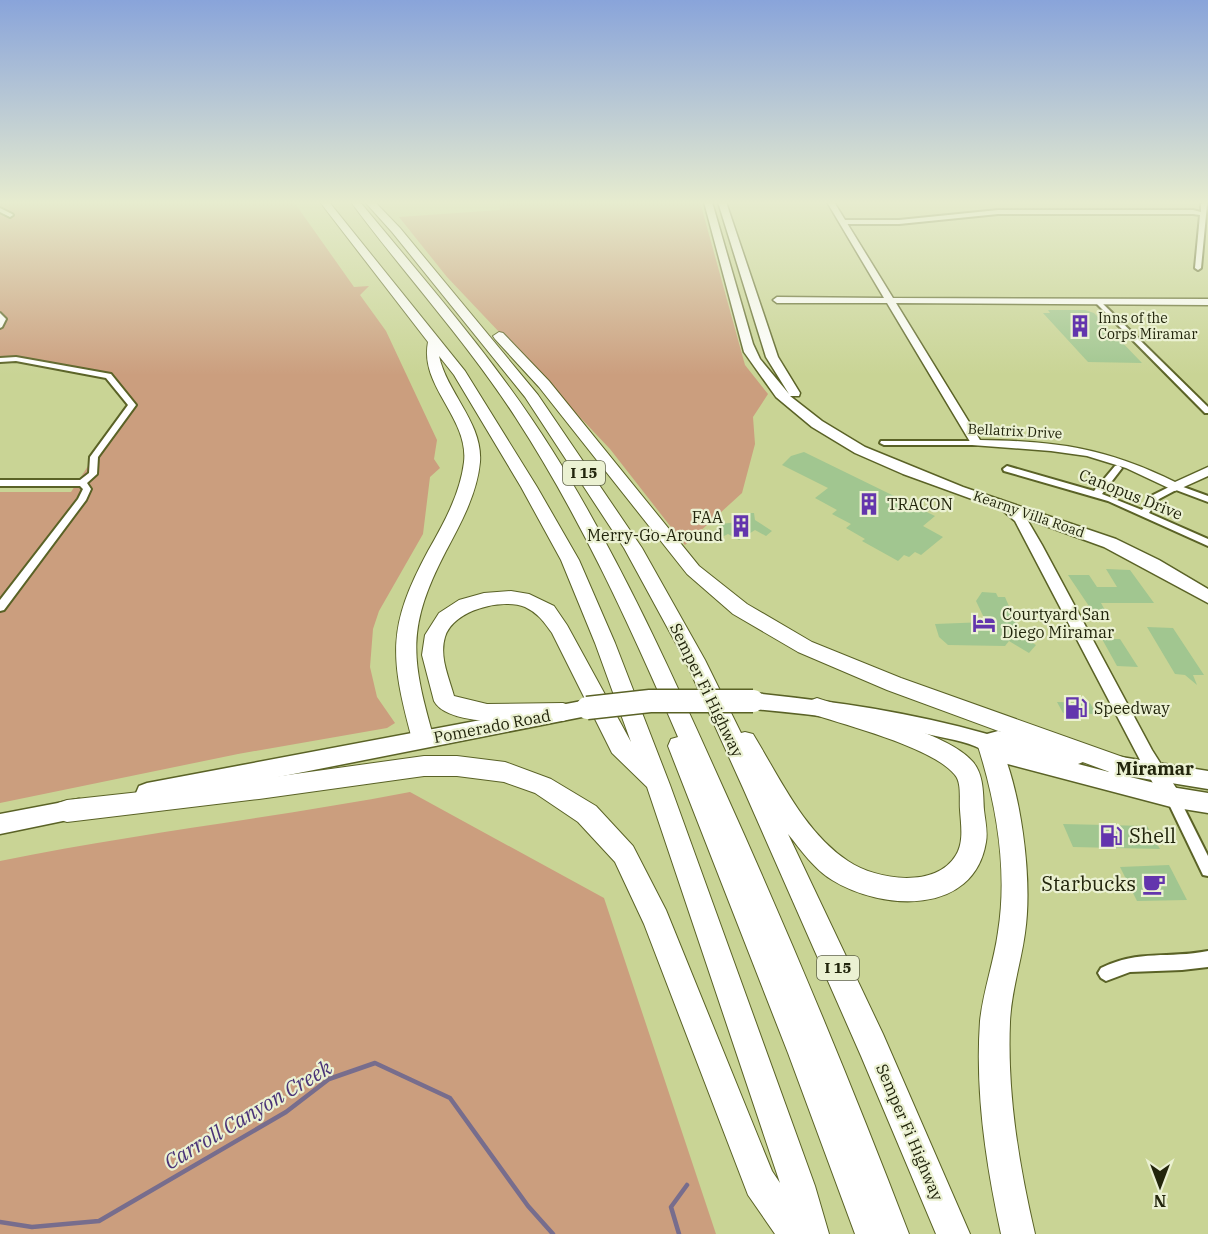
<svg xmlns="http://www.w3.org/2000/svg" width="1208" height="1234" font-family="'IBM Plex Serif',serif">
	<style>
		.green { fill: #cb9e7e }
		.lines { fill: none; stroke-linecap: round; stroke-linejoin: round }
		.stream { stroke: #776d8d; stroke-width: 4.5 }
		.building { fill: #a1c690 }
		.street-casing { stroke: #5a6226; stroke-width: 4 }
		.secondary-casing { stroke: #5a6226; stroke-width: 3 }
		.primary-casing { stroke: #5a6226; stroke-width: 3 }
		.highway-casing { stroke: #5a6226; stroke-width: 2 }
		.street { fill: #fff; fill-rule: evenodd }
		.secondary { fill: #fff; fill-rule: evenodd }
		.primary { fill: #fff; fill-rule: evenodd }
		.highway { fill: #fff; fill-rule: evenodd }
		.primary-bridge-casing { stroke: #5a6226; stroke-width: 25; stroke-linecap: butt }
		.primary-bridge { stroke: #fff; stroke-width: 22 }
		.labels { text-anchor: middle; stroke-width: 4.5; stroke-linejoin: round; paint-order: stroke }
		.far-poi-label { font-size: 14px; fill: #22250c; stroke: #ebf1d2; text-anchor: start }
		.far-street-label { font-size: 14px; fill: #22250c; stroke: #ebf1d2 }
		.shield { fill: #ebf1d2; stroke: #5e6247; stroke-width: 1.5 }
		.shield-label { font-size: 15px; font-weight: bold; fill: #22250c }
		.street-label { font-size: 16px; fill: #22250c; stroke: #ebf1d2 }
		.poi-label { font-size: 16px; fill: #22250c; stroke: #ebf1d2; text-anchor: start }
		.neighbourhood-label { font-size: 18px; font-weight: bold; fill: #22250c; stroke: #ebf1d2 }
		.near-poi-label { font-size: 20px; fill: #22250c; stroke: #ebf1d2; text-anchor: start }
		.near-water-label { font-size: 21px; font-style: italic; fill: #4a3378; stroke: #ebf1d2 }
	</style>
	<rect width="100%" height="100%" fill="#c9d495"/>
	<g class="green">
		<path d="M0 202H294L354 287 369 286 360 295 386 331 437 440 434 459 440 468 430 477 423 534 379 611 373 629 370 667 377 697 395 723 387 728 238 754 0 803V492H71L94 457 132 405 112 377 16 359 0 360Z"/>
		<path d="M499 202H700L745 365 768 394 753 417 755 444 742 493 685 545 610 449 447 277 399 217 500 210Z"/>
		<path d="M410 792 604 898 716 1234H0V861C136 833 274 818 410 792Z"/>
	</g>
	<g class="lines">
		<g class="stream">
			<path d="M0 1222 32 1227 99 1221 286 1112 329 1079 375 1063 450 1098 528 1206 553 1234"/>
			<path d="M679 1234 671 1207 687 1185"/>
		</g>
	</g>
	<g class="building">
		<path d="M1048 310H1085L1094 313 1142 363 1088 362 1043 313H1050Z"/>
		<path d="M804 452 935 516 923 526 943 537 921 555 915 552 909 557 904 555 898 561 862 541 865 539 846 528 851 524 832 514 837 510 815 498 828 488 782 465 791 456Z"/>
		<path d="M738 513H754L755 520 772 531 766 536 755 530 739 540 728 534 716 540 708 535 719 528V524L739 522Z"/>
		<path d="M1106 569 1130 570 1154 603H1101L1106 612H1102L1108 621H1099L1068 575H1089L1097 587H1117Z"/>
		<path d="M982 592 996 593 998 597H1005L1019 629 1016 633 1036 645 1029 653 1009 641 1005 646 948 645 939 637 935 624 986 622 976 601Z"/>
		<path d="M1147 627 1173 628 1204 675H1193L1197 685 1185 675 1175 674Z"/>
		<path d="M1102 639H1120L1138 667 1117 666Z"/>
		<path d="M1057 702 1090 703 1096 714 1063 713Z"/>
		<path d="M1063 824 1147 826 1160 849 1073 847Z"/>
		<path d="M1169 865 1187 900 1137 901 1120 867Z"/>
	</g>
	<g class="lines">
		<g class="street-casing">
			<g id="street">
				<path d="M1204 202 1207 204 1201 268 1198 270 1195 268 1200 215 1193 214H998L899 224H843L840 222 843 220H899L998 210H1193L1201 212V204Z"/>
				<path d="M0 208 12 214 13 215 10 217 0 212Z"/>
				<path d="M1095 300H1099L1208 407V413H1205L1095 302Z"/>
				<path d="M0 313 6 319 2 327 0 328Z"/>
				<path d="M16 357 111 374 136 405 98 457 97 474 87 483 91 489 86 500 4 610 0 611V600L78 499 83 489 80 486H0V480H80L89 473 90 457 128 405 106 378 16 361 0 362V358Z"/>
				<path d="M881 441H976L980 443 976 445H884L880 443Z"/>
				<path d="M1118 465 1122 468 1102 494 1142 510 1153 495 1175 484 1208 496V502L1176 490 1159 499 1149 513 1208 539V546L1108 501 1004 471 1003 469 1007 466 1094 491 1115 466Z"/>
				<path d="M1172 792 1177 794 1208 856V876L1203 875 1166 798 1167 794Z"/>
				<path d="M1208 951V967L1182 970 1130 972 1106 981 1101 978 1098 973 1101 968C1140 949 1168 959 1208 951Z"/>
			</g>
		</g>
		<g class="secondary-casing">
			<g id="secondary">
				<path d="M827 202H834L893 298 1208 299V305L896 303 980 440C1056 441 1106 448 1175 482L1208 467V476L1175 491 1126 468 1087 456 1051 451 972 445 887 303H777L773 300 777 297 884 298Z"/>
				<path d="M1001 500 1025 516 1042 545 1152 750 1178 791 1180 797 1178 803 1171 805 1164 803 1140 760 1015 521 995 504Z"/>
			</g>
		</g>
		<g class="primary-casing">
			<g id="primary">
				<path d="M704 202H712L753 344 760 359 789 394 766 357 718 202H726L778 357 800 393 799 396H790L822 421 865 447 963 487 1116 539 1159 560 1208 589V603L1104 547 903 474 855 453 812 427 776 397 744 352Z"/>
				<path d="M753 693C833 701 910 712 987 734L998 731 1076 747 1083 750 1087 756 1083 762 1078 764 1109 772 1104 765 1107 759 1115 756 1208 771V789L1122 775 1171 787 1208 793V813L1171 807 1000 762C992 759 988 753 981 749 966 741 944 738 927 734 870 722 812 714 753 709L746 707 743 701 746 695Z"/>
				<path d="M587 700 594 702 597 708 594 714 587 716 147 803 139 800 136 793 139 786 147 783Z"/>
				<path d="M79 799 87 802 90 809 87 816 0 834V814Z"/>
			</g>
		</g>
		<g class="highway-casing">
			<g id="highway">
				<path d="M320 202H329L465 371 537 487 579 560 615 643 670 785 815 1186 829 1234H775L748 1195 644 924 615 862 578 822 535 793 504 782 457 776H424L259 799 67 822 58 819 55 811 58 803 67 800 259 779 424 756H457L505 762 551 779 596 806 633 846 666 910 772 1171 780 1183 647 787 612 753 552 633C544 622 538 613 525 607 502 598 453 610 445 637 439 657 449 677 454 696L487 704 563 703 571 706 574 712 571 718 563 721C535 721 449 729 434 701L422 655 425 635 439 613 459 600 484 593 511 591 529 594 554 606 567 625 631 742 595 643 561 560 521 487 454 375 439 356C447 393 483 423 480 462 477 494 461 523 446 551 406 628 411 658 434 739L431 745 423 748 415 745 412 739C390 657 387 627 428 551 444 523 460 494 464 462 469 418 419 386 428 342Z"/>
				<path d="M351 202H360C427 283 496 361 552 450 620 558 673 676 725 792 791 938 852 1085 909 1234H855L788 1053 668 746 671 739 678 737C631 628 581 518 516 418 467 342 405 275 351 202Z"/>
				<path d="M365 202H375L400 228 538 395 642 548 705 660 741 733 745 732 753 734C780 778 804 832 848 861 876 880 936 889 956 855 964 842 961 825 960 810 959 800 962 783 955 775 933 747 844 725 809 713L806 707 809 701 817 698C855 711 948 732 973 762 984 775 983 794 984 810 985 820 988 831 986 842 974 916 882 911 832 880 814 869 801 850 788 834L883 1034 970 1234H936L861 1056 743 788 685 660 624 548 525 397 392 232Z"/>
				<path d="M499 332 503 333 549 381 699 566 747 604 812 642 901 678 1134 761 1138 768 1134 775 1126 778 887 690 798 652 733 614 687 574 539 387 495 339 493 336Z"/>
				<path d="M988 734 996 736C1021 785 1033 879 1025 933 1021 963 1011 992 1010 1022 1007 1094 1019 1165 1035 1234H1001C986 1164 975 1093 980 1021 983 991 994 962 998 932 1008 870 996 802 977 743L980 736Z"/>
			</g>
		</g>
		<use href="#street" class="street"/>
		<use href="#secondary" class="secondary"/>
		<use href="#primary" class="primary"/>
		<use href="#highway" class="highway"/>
		<g class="primary-bridge-casing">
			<path id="primary-bridge" d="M587 708 650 701H753"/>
		</g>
		<use href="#primary-bridge" class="primary-bridge"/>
	</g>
	<linearGradient id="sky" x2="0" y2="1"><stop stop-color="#89a4da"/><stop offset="0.54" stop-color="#e7eccf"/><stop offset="1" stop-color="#e7eccf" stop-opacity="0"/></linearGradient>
	<rect width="1208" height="375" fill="url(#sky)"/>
	<defs>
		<g id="building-bare" transform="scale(1.8)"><path d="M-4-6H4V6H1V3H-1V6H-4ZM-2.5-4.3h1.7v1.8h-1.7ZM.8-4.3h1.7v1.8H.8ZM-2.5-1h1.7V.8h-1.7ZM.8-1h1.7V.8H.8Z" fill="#6335ad" stroke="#ebf1d2" stroke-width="2.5" paint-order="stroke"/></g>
		<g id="hotel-bare" transform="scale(1.8)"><path d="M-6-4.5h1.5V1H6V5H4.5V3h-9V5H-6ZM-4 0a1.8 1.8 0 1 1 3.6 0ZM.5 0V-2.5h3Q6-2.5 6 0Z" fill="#6335ad" stroke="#ebf1d2" stroke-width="2.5" paint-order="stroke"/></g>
		<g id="fuel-bare" transform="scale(1.8)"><path d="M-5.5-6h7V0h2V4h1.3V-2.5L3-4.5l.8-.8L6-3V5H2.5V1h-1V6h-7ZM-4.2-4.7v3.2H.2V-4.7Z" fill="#6335ad" stroke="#ebf1d2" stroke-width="2.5" paint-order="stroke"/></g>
		<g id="cafe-bare" transform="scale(1.8)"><path d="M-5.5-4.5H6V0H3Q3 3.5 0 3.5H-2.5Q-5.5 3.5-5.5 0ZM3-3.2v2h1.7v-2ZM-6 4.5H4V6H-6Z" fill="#6335ad" stroke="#ebf1d2" stroke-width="2.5" paint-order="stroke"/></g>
	</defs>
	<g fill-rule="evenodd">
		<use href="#building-bare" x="1080" y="326"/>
		<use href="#building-bare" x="869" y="504"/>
		<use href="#building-bare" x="741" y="526"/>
		<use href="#hotel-bare" x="984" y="623"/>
		<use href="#fuel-bare" x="1076" y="708"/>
		<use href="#fuel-bare" x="1111" y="836"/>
		<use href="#cafe-bare" x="1154" y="884"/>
	</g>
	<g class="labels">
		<g class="far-poi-label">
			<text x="1098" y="323">Inns of the<tspan x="1098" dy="16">Corps Miramar</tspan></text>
		</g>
		<g class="far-street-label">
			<text transform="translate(1015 431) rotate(3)" y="5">Bellatrix Drive</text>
			<text transform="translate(1029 514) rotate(19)" y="5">Kearny Villa Road</text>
		</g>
		<g class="shield">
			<rect x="563" y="461" width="42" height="24" rx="4.5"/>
			<rect x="817" y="956" width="42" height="24" rx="4.5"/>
		</g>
		<g class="shield-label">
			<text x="584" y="478">I 15</text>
			<text x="838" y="973">I 15</text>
		</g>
		<g class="street-label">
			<text transform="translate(1131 494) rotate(22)" y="6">Canopus Drive</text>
			<text transform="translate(707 690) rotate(64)" y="6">Semper Fi Highway</text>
			<text transform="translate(492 726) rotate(-11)" y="6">Pomerado Road</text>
			<text transform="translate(910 1132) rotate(67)" y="6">Semper Fi Highway</text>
		</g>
		<g class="poi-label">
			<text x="887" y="510">TRACON</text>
			<text x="723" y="523" text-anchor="end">FAA<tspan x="723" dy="18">Merry-Go-Around</tspan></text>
			<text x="1002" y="620">Courtyard San<tspan x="1002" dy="18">Diego Miramar</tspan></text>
			<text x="1094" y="714">Speedway</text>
		</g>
		<g class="neighbourhood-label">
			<text x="1155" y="775">Miramar</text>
		</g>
		<g class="near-poi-label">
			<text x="1129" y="843">Shell</text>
			<text x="1136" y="891" text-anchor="end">Starbucks</text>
		</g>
		<g class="near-water-label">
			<text transform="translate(248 1115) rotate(-31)" y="7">Carroll Canyon Creek</text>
		</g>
	</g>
	<g transform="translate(1160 1186) rotate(180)" stroke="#ebf1d2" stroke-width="4.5" paint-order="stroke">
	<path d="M0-4.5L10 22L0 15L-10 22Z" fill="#22250c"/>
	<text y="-9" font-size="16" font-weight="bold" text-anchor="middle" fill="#22250c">N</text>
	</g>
</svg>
